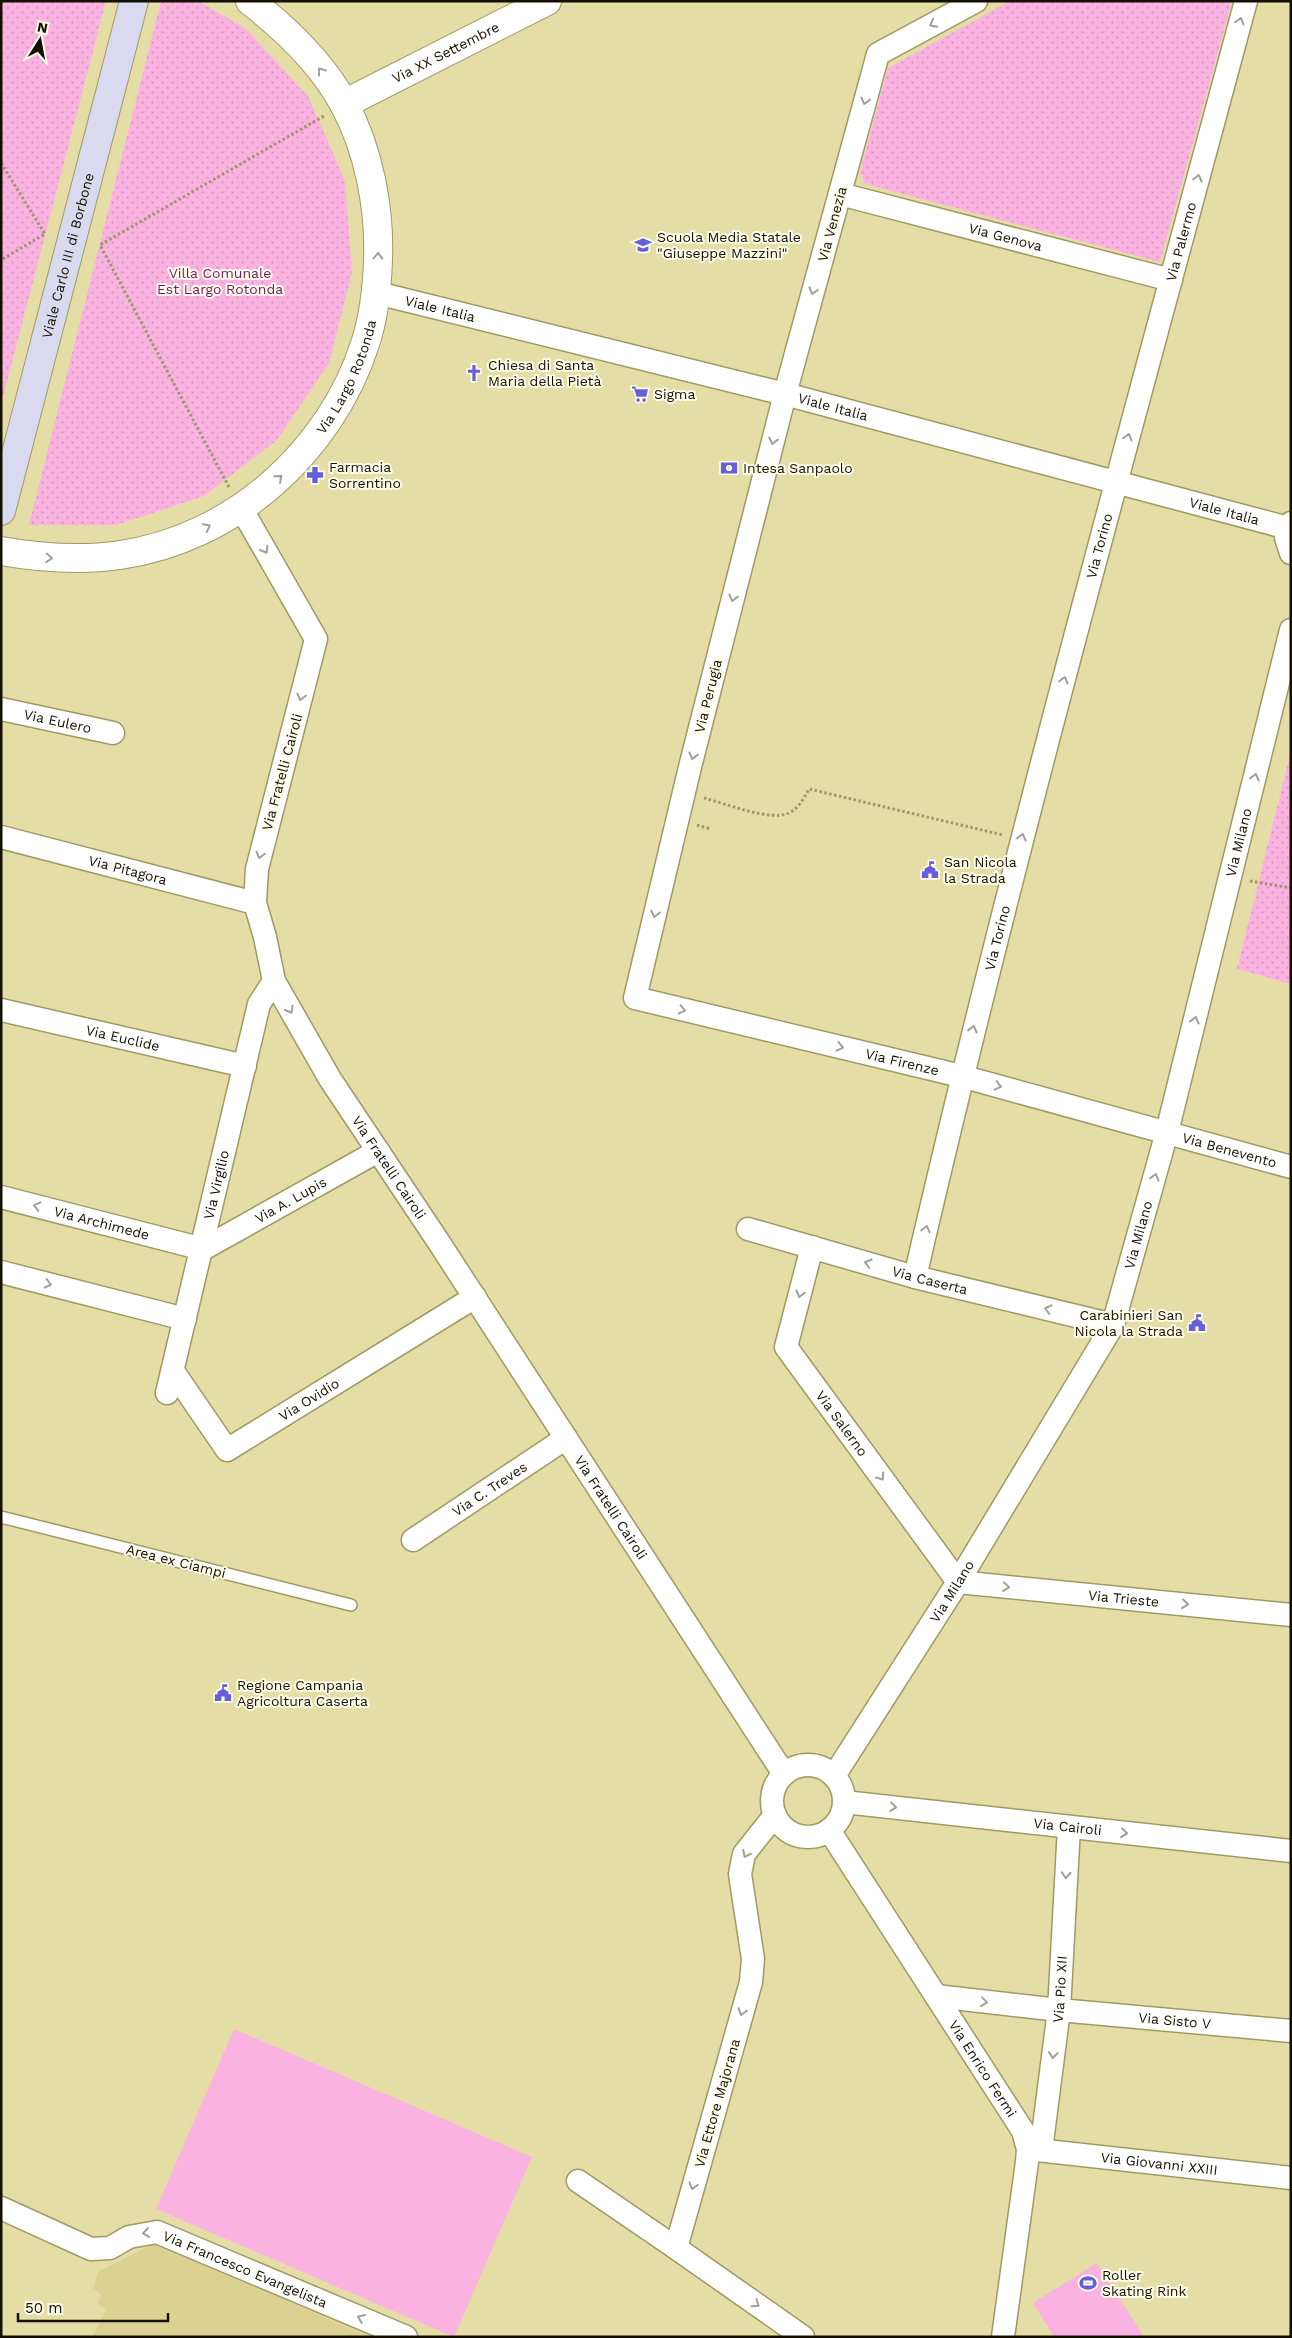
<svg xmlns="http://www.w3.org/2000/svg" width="1292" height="2338" font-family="'Work Sans',sans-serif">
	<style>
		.built { fill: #dbd192 }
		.grass { fill: url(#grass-dots) }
		.garden { fill: #fab2e1 }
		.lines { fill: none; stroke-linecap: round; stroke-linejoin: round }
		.service-casing { stroke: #a19964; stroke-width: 14 }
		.minor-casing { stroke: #a19964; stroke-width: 25 }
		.tertiary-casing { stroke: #a19964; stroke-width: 30 }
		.secondary-casing { stroke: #a19964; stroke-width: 30 }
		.path { stroke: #9e976d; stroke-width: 3; stroke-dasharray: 2.5 2.5; stroke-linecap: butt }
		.service { stroke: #fff; stroke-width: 11 }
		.minor { stroke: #fff; stroke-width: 22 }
		.tertiary { stroke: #fff; stroke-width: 28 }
		.secondary { stroke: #d9daf0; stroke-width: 28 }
		.oneway { stroke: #a19f99 }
		.labels { text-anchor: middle; stroke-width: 4; stroke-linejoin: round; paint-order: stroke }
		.street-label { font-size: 14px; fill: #141000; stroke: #fffdec }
		.poi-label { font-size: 14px; fill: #141000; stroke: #fffdec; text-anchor: start }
		.park-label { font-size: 14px; fill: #73175b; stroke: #fffdec }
	</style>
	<defs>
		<pattern id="grass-dots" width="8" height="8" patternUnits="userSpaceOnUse" patternTransform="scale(1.25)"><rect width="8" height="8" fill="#fab2e1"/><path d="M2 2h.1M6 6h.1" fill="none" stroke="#d598bf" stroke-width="1.8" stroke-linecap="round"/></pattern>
	</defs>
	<rect width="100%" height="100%" fill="#e5dda6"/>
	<path class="built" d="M155 2243 369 2337 93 2336 106 2310 98 2304 101 2294 93 2288 98 2272Z"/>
	<g class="grass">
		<path d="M1 1H106L1 405Z"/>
		<path d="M161 1H198L245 28 308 96 345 181 352 273 329 363 277 440 204 496 116 525H29Z"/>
		<path d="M1010 1H1232L1160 262 865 184 860 172 888 68Z"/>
		<path d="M1291 751V984L1237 969Z"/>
	</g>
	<g class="garden">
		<path d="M234 2029 532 2157 454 2337 156 2209Z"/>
		<path d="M1097 2263 1144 2337H1054L1033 2303Z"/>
	</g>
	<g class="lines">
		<g class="service-casing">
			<path id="service" d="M1 1517 351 1605"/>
		</g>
		<g class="minor-casing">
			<g id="minor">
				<path id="s1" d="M976 1 878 54 785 394 690 767 635 998 961 1076 1291 1167"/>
				<path id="s2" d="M840 194 1171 280"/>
				<path id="s3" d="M377 293 785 394 1288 528"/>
				<path id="s4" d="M241 508 316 639 257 869 255 903 265 937 274 981 330 1079 438 1241 784 1774"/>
				<path d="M1291 523 1286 538 1291 553"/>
				<path id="s5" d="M1 709 113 733"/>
				<path id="s6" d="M1 837 255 903"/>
				<path id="s7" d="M1 1010 245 1066"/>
				<path id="s8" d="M1 1197 203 1249 378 1151"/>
				<path id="s9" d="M748 1229 915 1277 1113 1325"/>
				<path id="s10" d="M812 1247 786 1347 958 1582 1291 1615"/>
				<path d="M1 1272 185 1319"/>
				<path id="s11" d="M915 1277C1014 849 1132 425 1246 1"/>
				<path id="s12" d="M173 1371 227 1450 475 1297"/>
				<path id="s13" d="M167 1393 259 1004 274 981"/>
				<path id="s14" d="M413 1540 566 1438"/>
				<circle cx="808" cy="1801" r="36"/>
				<path id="s15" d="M834 1776 958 1582 1113 1325 1167 1132 1291 630"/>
				<path id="s16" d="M844 1802 1291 1851"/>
				<path d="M775 1815 744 1854 740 1874 753 1959 751 1982 676 2248 803 2337"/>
				<path id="s17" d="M829 1830 1023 2131 1028 2149 1027 2162 1003 2337"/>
				<path id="s18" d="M936 1996 1059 2010 1291 2031"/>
				<path id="s19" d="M1028 2149 1291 2178"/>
				<path id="s20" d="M1041 2150 1059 2010 1069 1827"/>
				<path d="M578 2181 676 2248"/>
				<path id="s21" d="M1 2208 91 2249 110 2248 129 2237 157 2232 406 2337"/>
			</g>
		</g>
		<g class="tertiary-casing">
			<g id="tertiary">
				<path id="s22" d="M344 104 547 1"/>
				<path id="s23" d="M1 551C41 558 80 561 120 555 233 539 330 452 365 344 374 317 377 289 378 260 380 209 369 150 344 104 322 63 286 29 250 1"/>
			</g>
		</g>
		<g class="secondary-casing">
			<g id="secondary">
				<path id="s24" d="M1 511 134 1"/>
			</g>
		</g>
		<g class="path">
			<path d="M1 163 45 234 1 260"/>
			<path d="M229 487 100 245 324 116"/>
			<path d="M704 798C724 803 771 822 789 813 799 808 804 798 809 789L1003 835"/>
			<path d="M697 825 711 829"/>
			<path d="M1250 881 1291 888"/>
		</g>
		<use href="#service" class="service"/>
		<use href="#minor" class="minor"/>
		<use href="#tertiary" class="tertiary"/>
		<use href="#secondary" class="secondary"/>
	</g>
	<defs><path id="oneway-chevron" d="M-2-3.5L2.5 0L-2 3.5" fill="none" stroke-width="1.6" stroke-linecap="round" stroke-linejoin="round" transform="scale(1.25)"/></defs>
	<g class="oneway">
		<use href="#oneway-chevron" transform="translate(1240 21) rotate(-75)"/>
		<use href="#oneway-chevron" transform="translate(933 24) rotate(152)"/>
		<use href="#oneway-chevron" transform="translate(321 71) rotate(-126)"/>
		<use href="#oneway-chevron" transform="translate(865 101) rotate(105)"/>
		<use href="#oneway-chevron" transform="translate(1198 178) rotate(-75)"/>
		<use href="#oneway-chevron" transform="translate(378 256) rotate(-88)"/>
		<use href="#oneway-chevron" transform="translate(813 291) rotate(106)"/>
		<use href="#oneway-chevron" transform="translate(1128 437) rotate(-75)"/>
		<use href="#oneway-chevron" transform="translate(773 441) rotate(104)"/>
		<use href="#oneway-chevron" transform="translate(279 478) rotate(-41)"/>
		<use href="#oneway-chevron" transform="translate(207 527) rotate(-27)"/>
		<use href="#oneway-chevron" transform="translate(265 550) rotate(60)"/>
		<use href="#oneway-chevron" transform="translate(49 558) rotate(3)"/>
		<use href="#oneway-chevron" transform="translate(733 598) rotate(104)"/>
		<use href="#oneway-chevron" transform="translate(1064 680) rotate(-75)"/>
		<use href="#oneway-chevron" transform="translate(301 697) rotate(105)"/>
		<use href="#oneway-chevron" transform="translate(693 756) rotate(104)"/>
		<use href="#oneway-chevron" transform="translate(1255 777) rotate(-76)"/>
		<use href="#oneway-chevron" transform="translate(1022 837) rotate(-75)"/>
		<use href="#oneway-chevron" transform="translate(260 855) rotate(105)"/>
		<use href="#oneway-chevron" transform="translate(655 914) rotate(103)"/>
		<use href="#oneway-chevron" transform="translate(290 1010) rotate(60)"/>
		<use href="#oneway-chevron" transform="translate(682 1010) rotate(13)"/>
		<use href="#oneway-chevron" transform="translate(1195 1020) rotate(-76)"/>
		<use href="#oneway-chevron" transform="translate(973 1029) rotate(-76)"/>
		<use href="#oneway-chevron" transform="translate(840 1047) rotate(13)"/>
		<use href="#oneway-chevron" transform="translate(998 1086) rotate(15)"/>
		<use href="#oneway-chevron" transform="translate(1155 1177) rotate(-74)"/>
		<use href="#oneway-chevron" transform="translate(37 1206) rotate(-165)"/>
		<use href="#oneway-chevron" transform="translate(926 1229) rotate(-77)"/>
		<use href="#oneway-chevron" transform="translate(868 1263) rotate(-164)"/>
		<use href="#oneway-chevron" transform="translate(48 1284) rotate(14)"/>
		<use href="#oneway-chevron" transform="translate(800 1294) rotate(105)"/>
		<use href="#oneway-chevron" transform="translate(1048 1309) rotate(-166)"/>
		<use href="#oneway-chevron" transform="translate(881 1477) rotate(54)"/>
		<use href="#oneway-chevron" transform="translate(1006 1587) rotate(6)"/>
		<use href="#oneway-chevron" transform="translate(1185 1604) rotate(6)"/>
		<use href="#oneway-chevron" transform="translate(893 1807) rotate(6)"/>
		<use href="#oneway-chevron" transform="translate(1124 1833) rotate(6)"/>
		<use href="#oneway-chevron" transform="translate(746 1854) rotate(117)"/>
		<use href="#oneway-chevron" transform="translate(1066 1875) rotate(93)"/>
		<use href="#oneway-chevron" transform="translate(984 2002) rotate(7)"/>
		<use href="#oneway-chevron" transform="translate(742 2012) rotate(106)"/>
		<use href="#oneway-chevron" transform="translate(1053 2055) rotate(97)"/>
		<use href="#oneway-chevron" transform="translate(693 2186) rotate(106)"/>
		<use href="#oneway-chevron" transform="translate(146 2233) rotate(172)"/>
		<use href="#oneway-chevron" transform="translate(756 2304) rotate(35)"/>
		<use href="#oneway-chevron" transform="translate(361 2318) rotate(-157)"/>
	</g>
	<defs>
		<g id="school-bare" transform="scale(1.35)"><path d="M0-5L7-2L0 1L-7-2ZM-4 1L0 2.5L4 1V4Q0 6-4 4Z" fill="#6560d9" stroke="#fffdec" stroke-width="2.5" paint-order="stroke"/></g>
		<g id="church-bare" transform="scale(1.35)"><path d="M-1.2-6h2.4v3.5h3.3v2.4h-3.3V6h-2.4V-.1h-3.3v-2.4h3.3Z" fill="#6560d9" stroke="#fffdec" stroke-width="2.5" paint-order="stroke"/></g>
		<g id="supermarket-bare" transform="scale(1.35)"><path d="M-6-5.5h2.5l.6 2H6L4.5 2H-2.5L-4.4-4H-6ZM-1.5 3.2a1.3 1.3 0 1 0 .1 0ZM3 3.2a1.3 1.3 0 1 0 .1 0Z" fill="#6560d9" stroke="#fffdec" stroke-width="2.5" paint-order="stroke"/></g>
		<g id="bank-bare" transform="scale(1.35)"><path d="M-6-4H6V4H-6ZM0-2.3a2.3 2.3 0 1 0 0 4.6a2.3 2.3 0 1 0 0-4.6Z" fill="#6560d9" stroke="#fffdec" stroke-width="2.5" paint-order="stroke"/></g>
		<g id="pharmacy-bare" transform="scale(1.35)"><path d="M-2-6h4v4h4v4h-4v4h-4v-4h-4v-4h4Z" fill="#6560d9" stroke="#fffdec" stroke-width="2.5" paint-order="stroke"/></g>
		<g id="civic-bare" transform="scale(1.35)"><path d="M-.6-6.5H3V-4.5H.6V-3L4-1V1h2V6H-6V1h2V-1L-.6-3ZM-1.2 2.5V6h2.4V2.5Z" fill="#6560d9" stroke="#fffdec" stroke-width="2.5" paint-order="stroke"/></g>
		<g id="stadium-bare" transform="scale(1.35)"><path d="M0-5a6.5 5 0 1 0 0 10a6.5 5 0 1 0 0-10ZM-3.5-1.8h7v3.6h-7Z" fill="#6560d9" stroke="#fffdec" stroke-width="2.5" paint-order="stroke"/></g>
	</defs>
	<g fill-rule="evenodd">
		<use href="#school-bare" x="643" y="245"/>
		<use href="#church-bare" x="474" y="373"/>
		<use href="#supermarket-bare" x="640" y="394"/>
		<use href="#bank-bare" x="729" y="468"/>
		<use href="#pharmacy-bare" x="315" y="475"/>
		<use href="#civic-bare" x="930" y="870"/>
		<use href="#civic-bare" x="1197" y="1323"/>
		<use href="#civic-bare" x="223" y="1693"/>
		<use href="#stadium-bare" x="1088" y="2283"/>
	</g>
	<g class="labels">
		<g class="street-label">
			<text dy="5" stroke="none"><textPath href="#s22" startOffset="114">Via XX Settembre</textPath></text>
			<text transform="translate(832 224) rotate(-75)" y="5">Via Venezia</text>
			<text dy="5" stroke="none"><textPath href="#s2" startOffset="171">Via Genova</textPath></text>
			<text dy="5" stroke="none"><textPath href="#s11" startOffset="1069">Via Palermo</textPath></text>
			<text dy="5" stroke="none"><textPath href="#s24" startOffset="264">Viale Carlo III di Borbone</textPath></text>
			<text dy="5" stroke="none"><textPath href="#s3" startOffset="65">Viale Italia</textPath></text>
			<text dy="5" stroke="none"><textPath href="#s23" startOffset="422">Via Largo Rotonda</textPath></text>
			<text dy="5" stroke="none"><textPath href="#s3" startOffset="470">Viale Italia</textPath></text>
			<text dy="5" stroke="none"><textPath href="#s3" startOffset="875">Viale Italia</textPath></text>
			<text dy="5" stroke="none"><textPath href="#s11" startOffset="754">Via Torino</textPath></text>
			<text transform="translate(708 696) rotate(-76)" y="5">Via Perugia</text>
			<text dy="5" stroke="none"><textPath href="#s5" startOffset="58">Via Eulero</textPath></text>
			<text transform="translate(282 772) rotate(-75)" y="5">Via Fratelli Cairoli</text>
			<text dy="5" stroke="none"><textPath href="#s15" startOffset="1029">Via Milano</textPath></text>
			<text dy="5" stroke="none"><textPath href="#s6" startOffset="131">Via Pitagora</textPath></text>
			<text dy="5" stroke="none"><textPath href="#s11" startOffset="349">Via Torino</textPath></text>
			<text dy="5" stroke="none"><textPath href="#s7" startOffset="125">Via Euclide</textPath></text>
			<text dy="5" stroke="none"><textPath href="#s1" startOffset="1361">Via Firenze</textPath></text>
			<text dy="5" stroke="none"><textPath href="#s1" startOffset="1700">Via Benevento</textPath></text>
			<text dy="5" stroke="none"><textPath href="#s4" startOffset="722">Via Fratelli Cairoli</textPath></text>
			<text dy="5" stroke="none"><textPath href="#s13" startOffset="214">Via Virgilio</textPath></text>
			<text dy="5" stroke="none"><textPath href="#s8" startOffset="309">Via A. Lupis</textPath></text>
			<text dy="5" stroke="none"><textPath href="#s8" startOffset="104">Via Archimede</textPath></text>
			<text dy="5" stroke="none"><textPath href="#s15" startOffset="624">Via Milano</textPath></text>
			<text dy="5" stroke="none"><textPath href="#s9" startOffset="189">Via Caserta</textPath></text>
			<text dy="5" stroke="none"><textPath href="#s12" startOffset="192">Via Ovidio</textPath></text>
			<text dy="5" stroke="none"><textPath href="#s10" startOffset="198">Via Salerno</textPath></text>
			<text dy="5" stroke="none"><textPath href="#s14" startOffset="92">Via C. Treves</textPath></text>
			<text dy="5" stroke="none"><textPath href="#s4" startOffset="1128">Via Fratelli Cairoli</textPath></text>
			<text transform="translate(176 1561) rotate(14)" y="5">Area ex Ciampi</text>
			<text dy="5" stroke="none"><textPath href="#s15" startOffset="219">Via Milano</textPath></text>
			<text dy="5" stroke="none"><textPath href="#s10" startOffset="561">Via Trieste</textPath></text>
			<text dy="5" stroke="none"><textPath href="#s16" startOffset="225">Via Cairoli</textPath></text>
			<text dy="5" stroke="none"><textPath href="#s20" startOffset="162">Via Pio XII</textPath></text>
			<text dy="5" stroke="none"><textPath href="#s18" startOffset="240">Via Sisto V</textPath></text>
			<text dy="5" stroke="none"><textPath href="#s17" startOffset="284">Via Enrico Fermi</textPath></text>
			<text transform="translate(717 2103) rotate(-74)" y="5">Via Ettore Majorana</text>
			<text dy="5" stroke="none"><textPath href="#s19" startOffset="132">Via Giovanni XXIII</textPath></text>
			<text dy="5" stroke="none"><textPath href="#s21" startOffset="264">Via Francesco Evangelista</textPath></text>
		</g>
		<g class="poi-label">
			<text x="657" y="242">Scuola Media Statale<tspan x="657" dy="16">"Giuseppe Mazzini"</tspan></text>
			<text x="488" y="370">Chiesa di Santa<tspan x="488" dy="16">Maria della Pietà</tspan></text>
			<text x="654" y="399">Sigma</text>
			<text x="329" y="472">Farmacia<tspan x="329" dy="16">Sorrentino</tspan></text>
			<text x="743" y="473">Intesa Sanpaolo</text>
			<text x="944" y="867">San Nicola<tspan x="944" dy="16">la Strada</tspan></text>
			<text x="1183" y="1320" text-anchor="end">Carabinieri San<tspan x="1183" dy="16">Nicola la Strada</tspan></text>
			<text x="237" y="1690">Regione Campania<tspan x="237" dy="16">Agricoltura Caserta</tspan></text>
			<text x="1102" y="2280">Roller<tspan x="1102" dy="16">Skating Rink</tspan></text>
		</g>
		<g class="park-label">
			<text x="220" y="278">Villa Comunale<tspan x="220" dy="16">Est Largo Rotonda</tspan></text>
		</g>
	</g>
	<rect width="1292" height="2338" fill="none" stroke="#141000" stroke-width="5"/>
	<g transform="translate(40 40) rotate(11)" stroke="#fffdec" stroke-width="4" paint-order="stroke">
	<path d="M0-4L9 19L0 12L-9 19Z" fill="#141000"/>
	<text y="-8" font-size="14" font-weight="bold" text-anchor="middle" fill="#141000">N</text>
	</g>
	<path d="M18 2313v8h150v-8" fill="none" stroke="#141000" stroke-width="2.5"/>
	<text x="25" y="2313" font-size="15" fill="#141000" stroke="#fffdec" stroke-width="4" paint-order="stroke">50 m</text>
</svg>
